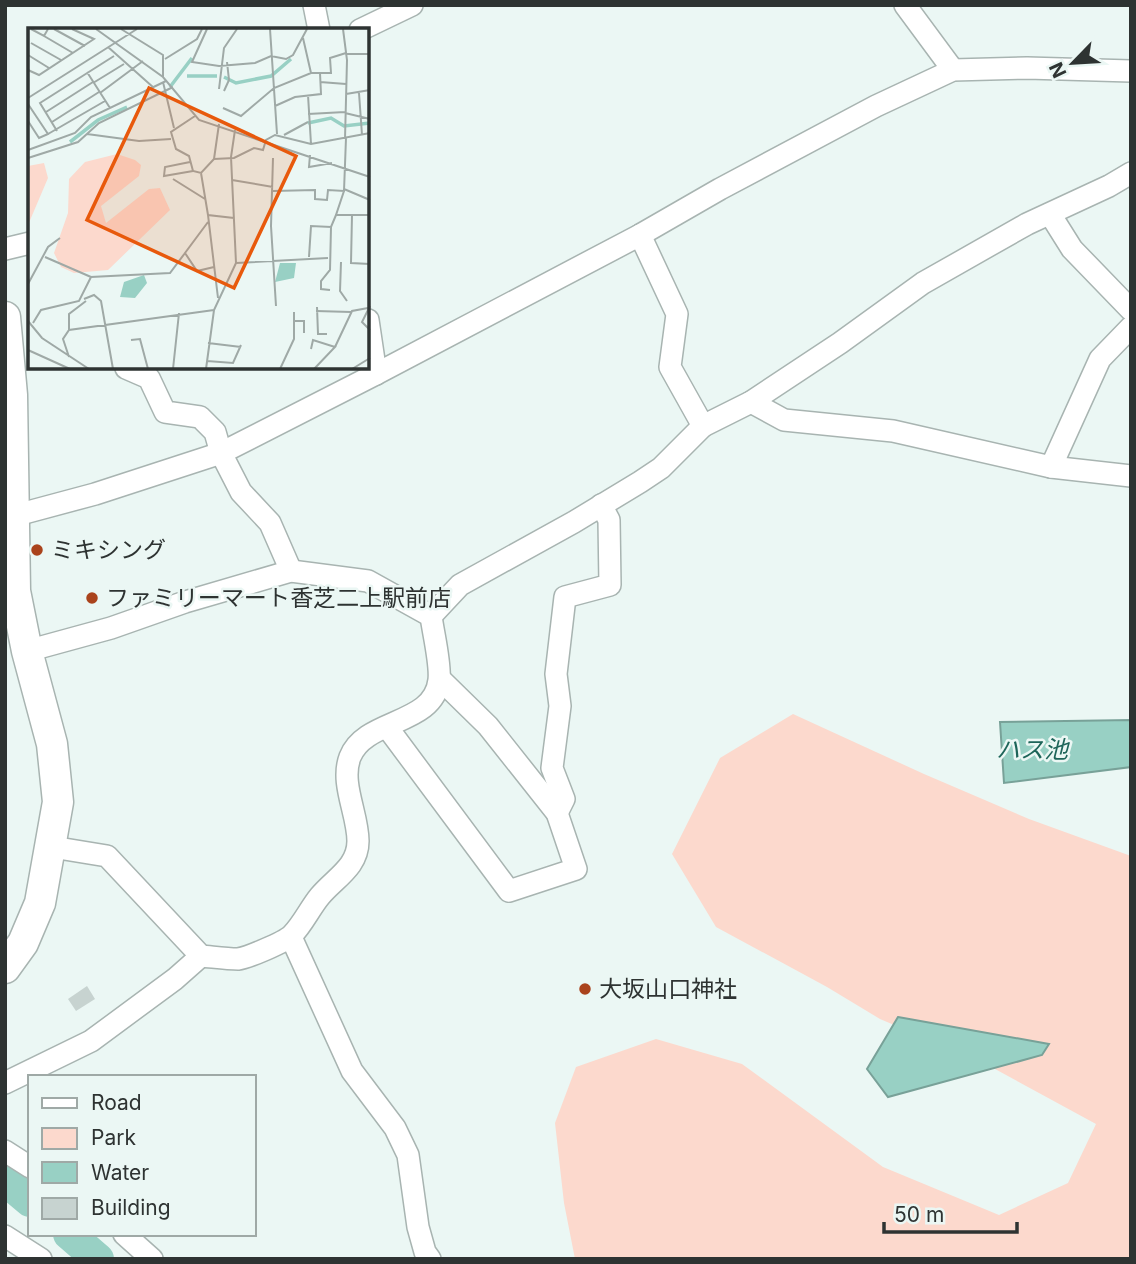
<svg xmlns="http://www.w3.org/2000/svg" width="1136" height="1264" font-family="Inter,'Noto Sans JP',sans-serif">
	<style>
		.green { fill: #fcd9cd }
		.water { fill: #98d0c4; stroke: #78a198; stroke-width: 2 }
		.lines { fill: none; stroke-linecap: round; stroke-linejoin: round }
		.river { stroke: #98d0c4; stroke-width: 32 }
		.building { fill: #c7d3d0 }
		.street-casing { stroke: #a8b4b1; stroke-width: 24 }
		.secondary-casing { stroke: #a8b4b1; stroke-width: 33 }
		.street { stroke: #fff; stroke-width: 21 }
		.secondary { stroke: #fff; stroke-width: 30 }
		.poi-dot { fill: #aa431c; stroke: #ebf7f4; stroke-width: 2.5 }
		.labels { text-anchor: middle; stroke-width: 5; stroke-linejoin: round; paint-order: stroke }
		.poi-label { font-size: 23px; fill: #2e3332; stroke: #ebf7f4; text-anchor: start }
		.water-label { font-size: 24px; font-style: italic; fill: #1d6559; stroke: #ebf7f4 }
		.inset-river { fill: none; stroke: #98d0c4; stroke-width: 3.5 }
		.inset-road { fill: none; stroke: #9fa9a6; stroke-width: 2 }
		.view { fill: #e8590c; fill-opacity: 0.15; stroke: #e8590c; stroke-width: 3.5 }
		.inset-edge { fill: none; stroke: #2e3332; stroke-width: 3.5 }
	</style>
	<rect width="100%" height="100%" fill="#ebf7f4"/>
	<path class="green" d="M793 714 924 774 1029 819 1131 856V1259H575L564 1203 555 1123 576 1067 656 1039 742 1064 883 1167 999 1215 1068 1183 1096 1124 984 1063 880 1019 827 987 716 927 672 854 720 758Z"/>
	<g class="water">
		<path d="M1131 720V767L1004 783 1000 722Z"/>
		<path d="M898 1017 1049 1044 1042 1055 888 1097 867 1069Z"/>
	</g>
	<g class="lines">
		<g class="river">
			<path d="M5 1180 30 1201"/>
			<path d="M69 1234 98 1259"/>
		</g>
	</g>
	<path class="building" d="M87 986 95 999 76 1011 68 999Z"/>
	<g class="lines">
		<g class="street-casing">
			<g id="street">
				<path d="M314 5 319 30"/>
				<path d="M905 5 953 70"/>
				<path d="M360 30 412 5"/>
				<path d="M1050 214 1072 249 1131 310"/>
				<path d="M5 249 30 243"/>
				<path d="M368 320 376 374"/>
				<path d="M126 368 149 378 165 412 200 417 215 432 221 453 241 492 270 523 291 571"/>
				<path d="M751 402 784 420 893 431 1051 467 1100 359 1131 327"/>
				<path d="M703 426 751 402 840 343 923 283 1027 224 1109 186 1131 173"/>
				<path d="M1051 467 1131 476"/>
				<path d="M13 516 95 494 221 453 376 374 640 235 720 189 876 106 953 70 1027 68 1131 71"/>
				<path d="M431 616 460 585 574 522 640 482 661 468 703 426 670 367 677 314 640 235"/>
				<path d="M27 651 111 628 185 602 291 571 368 581 431 616C433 632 441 664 439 680 434 726 365 718 350 757 340 783 358 814 358 841 358 867 335 878 320 896 310 908 303 924 292 935 285 942 247 958 238 959 226 959 213 957 201 956L107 856 52 847"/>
				<path d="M387 727 509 891 576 869 557 813 488 726 440 679"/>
				<path d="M557 813 564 799 552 768 560 706 556 674 565 597 610 585 609 520 601 505"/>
				<path d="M291 937 352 1071 395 1128 408 1155 418 1227 425 1252 430 1259"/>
				<path d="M5 1083 91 1041 175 979 201 956"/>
				<path d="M5 1151 30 1167"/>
				<path d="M124 1234 152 1259"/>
				<path d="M5 1236 41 1259"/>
			</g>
		</g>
		<g class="secondary-casing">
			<path id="secondary" d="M5 317 12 395 15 591 27 651 52 744 58 802 40 903 23 943 5 968"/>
		</g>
		<use href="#street" class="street"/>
		<use href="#secondary" class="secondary"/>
	</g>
	<g class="poi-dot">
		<circle cx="37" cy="550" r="7"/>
		<circle cx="92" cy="598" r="7"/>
		<circle cx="585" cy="989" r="7"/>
	</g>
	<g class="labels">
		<g class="poi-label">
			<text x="51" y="558">ミキシング</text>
			<text x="106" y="606">ファミリーマート香芝二上駅前店</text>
			<text x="599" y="997">大坂山口神社</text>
		</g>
		<g class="water-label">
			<text x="1032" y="758">ハス池</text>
		</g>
	</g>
	<g transform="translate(28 28)">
		<rect width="341" height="341" fill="#ebf7f4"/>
		<path d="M89 126 107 132 113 137 111 148 73 178 78 195 121 161 132 160 142 182 80 242 46 245 33 239 26 225 40 185 41 151 57 134ZM16 135 20 150 0 197V138Z" fill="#fcd9cd"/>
		<path d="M252 235H268L266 250 247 254ZM116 247 119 255 107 270 92 269 96 254Z" fill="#98d0c4"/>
		<path class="inset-river" d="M159 48H189M196 49 208 55 243 48 263 31M142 59 164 30M280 95 303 90 316 98 342 95M42 114 70 92 99 79"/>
		<path class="inset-road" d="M3 1 16 8 20 1M26 1 57 18M68 1 135 49 171 92 342 149M93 1 135 27V49M179 1 164 34 191 38 227 35 243 28 258 31 265 27 279 1M242 1 249 106M315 1 319 32 317 111M16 8 45 25M275 10 283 45M3 15 33 32M80 19 126 60M318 26H342M0 27 21 40M137 31 169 11 174 1M0 42 11 47 66 11 44 1M59 44 82 80M135 54 146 100M292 54 318 56M65 55 96 36M191 61 196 20 209 1M196 63 201 52 199 34M72 65 115 33M331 65 334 107M318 66 342 62M280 67 283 116M0 70 109 1M0 76 20 106 11 110 0 93M247 78 267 69 293 66 292 45M195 80 213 88 246 60 283 45H303L302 30 318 25M18 84 65 54M317 85 342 91M280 86 317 84M167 88 143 104 148 121 161 128 165 143 173 145 186 131 191 96M24 94 71 64M29 103 12 75 86 28M20 106 77 73M59 106 111 113 143 111M256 107 280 94M0 122 47 105 63 89 138 53M282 127 281 139 304 135M0 130 50 114 71 95 145 59M245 130 243 198 248 278M186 131 206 130 226 120 235 122 238 112 247 107 283 116 342 105M162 134 137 139 136 148 165 143M173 145 180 187 206 190M145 151 177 171M204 152 245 159M316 161 342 172M245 163 287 162V171L299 172 300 162 316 163 318 110M316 163 308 187H342M180 187 190 270M324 187 323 235 342 236M180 194 157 225 169 243 186 239M17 229 63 249M281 229 283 198 303 199 308 187M313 234 312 263 319 273M208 235 300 230M0 256 20 219 32 210M302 262 293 261V253L302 242 303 199M56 271 66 267 73 273 85 341M342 278 334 294 342 302M289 279 290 306H299M288 283 323 284M0 293 14 310 61 341M266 293H276V305M5 295 13 282 51 273 63 249 142 245 157 225M41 302V286L58 273M103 312 112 311 120 341M180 315 213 319M307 319 324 283 340 280M283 321 285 312 307 319 286 341M0 322 42 341M41 329 35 311 41 302 186 282M179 333 205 335 213 317M145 341 151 285M178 341 186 282 208 235 203 129 207 102M252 341 266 311V284M324 341 342 330"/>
		<path class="view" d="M121 60 268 128 206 260 59 192Z"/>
		<rect width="341" height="341" class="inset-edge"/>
	</g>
	<rect width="1136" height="1264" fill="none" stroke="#2e3332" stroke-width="14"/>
	<rect x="28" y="1075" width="228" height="161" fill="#ebf7f4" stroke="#9fa9a6" stroke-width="2"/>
	<rect x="42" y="1098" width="35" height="10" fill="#ffffff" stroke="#9fa9a6" stroke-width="2"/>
	<text x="91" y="1110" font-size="21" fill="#2e3332">Road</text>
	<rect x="42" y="1128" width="35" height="21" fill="#fcd9cd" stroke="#9fa9a6" stroke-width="2"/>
	<text x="91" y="1145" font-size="21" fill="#2e3332">Park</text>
	<rect x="42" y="1162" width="35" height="21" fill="#98d0c4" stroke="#9fa9a6" stroke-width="2"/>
	<text x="91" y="1180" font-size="21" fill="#2e3332">Water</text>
	<rect x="42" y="1198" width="35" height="21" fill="#c7d3d0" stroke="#9fa9a6" stroke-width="2"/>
	<text x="91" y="1215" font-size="21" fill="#2e3332">Building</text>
	<g transform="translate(1073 63) rotate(245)" stroke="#ebf7f4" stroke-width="5" paint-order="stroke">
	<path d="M0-5L12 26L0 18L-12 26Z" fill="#2e3332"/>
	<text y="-10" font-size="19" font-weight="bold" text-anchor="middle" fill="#2e3332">N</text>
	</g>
	<path d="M884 1222v10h133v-10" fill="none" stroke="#2e3332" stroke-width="3.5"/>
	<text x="894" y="1222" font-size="21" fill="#2e3332" stroke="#ebf7f4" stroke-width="5" paint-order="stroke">50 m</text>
</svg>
